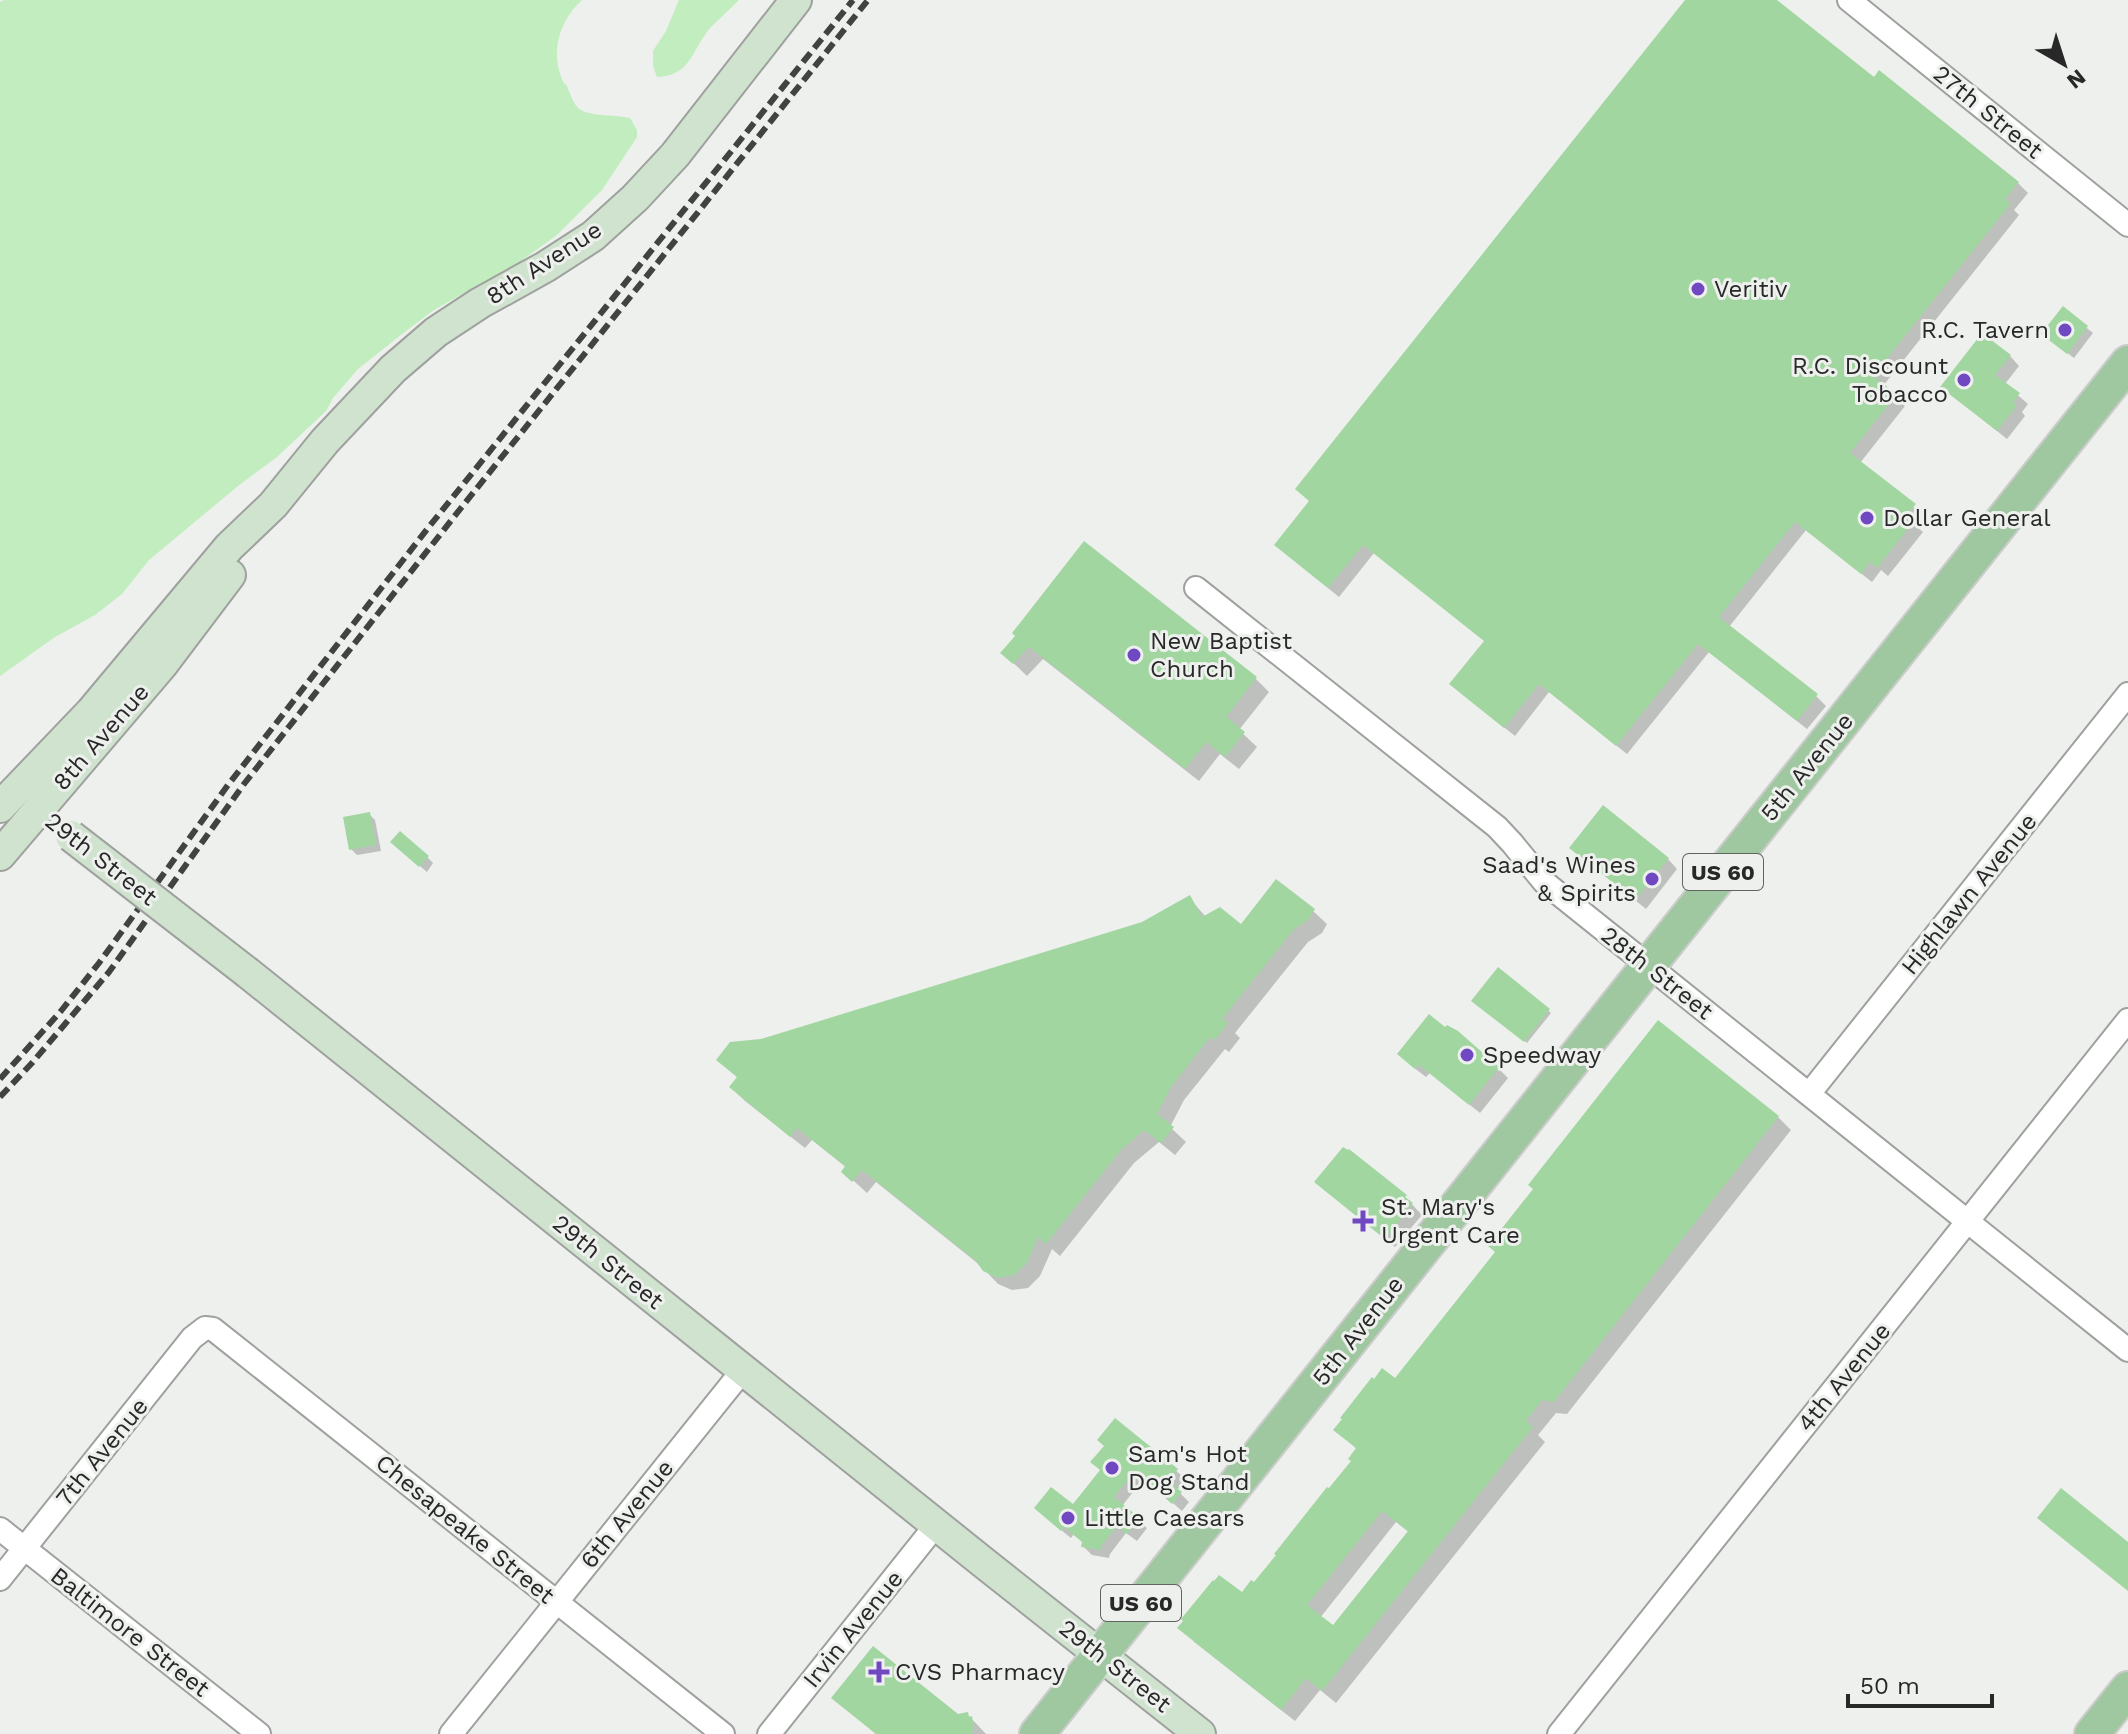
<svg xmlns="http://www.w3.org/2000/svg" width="2128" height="1734" font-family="'Work Sans',sans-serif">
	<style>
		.green { fill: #c1edbf }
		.shadow { fill: #0003; fill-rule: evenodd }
		.building { fill: #a2d6a0; fill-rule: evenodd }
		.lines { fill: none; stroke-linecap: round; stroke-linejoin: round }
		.street-casing { stroke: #9fa19e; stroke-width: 26 }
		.secondary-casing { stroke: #9fa19e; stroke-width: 34 }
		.primary-casing { stroke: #cbcbcb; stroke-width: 38 }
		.street { stroke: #fff; stroke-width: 22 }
		.secondary { stroke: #cfe3cf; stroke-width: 30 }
		.primary { stroke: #a0c8a0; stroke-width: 34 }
		.rail { stroke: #414341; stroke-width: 6; stroke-dasharray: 12 6; stroke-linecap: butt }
		.secondary-bridge-casing { stroke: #9fa19e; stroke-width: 34; stroke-linecap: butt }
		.secondary-bridge { stroke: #cfe3cf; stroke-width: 30 }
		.poi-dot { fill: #7049c2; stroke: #edf0ed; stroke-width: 3 }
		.labels { text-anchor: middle; stroke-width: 6; stroke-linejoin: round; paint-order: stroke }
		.shield { fill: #edf0ed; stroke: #626462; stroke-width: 2 }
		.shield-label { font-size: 22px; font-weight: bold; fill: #272827 }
		.street-label { font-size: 24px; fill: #272827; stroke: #edf0ed }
		.poi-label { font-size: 24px; fill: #272827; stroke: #edf0ed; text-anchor: start }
	</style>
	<rect width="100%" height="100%" fill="#edf0ed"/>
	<g class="green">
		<path d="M4 0H582C560 20 550 51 562 79 564 85 566 83 568 89 572 97 573 105 581 110 590 116 618 115 630 118L637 130V137L602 190 557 235 521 261 434 310 406 331 358 369 333 398 326 411 277 457 238 486 149 560 122 594 95 615 55 637 0 676V2Z"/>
		<path d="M679 0H739C730 9 720 18 711 27 692 48 692 76 657 77L653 66V51L666 31Z"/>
	</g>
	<g class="shadow">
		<path d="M1687 0H1774L1874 80 2018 183 2028 193 2014 210 2019 215 1883 386 1905 406 1860 463 1924 516 1916 526 1923 532 1888 576 1881 570 1872 582 1806 530 1729 627 1816 696 1826 706 1807 729 1709 652 1627 754 1549 692 1515 736 1462 694 1486 642 1374 553 1339 597 1287 555Z"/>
		<path d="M2063 309 2093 333 2074 358 2050 340Z"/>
		<path d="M2010 356 2019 366 2005 384 2028 404 2022 412 2025 416 2007 439 1953 396Z"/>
		<path d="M1085 544 1256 679 1269 692 1239 730 1257 747 1239 769 1220 754 1199 781 1043 659 1027 676 1003 653Z"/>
		<path d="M369 814 375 820 381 851 357 855 351 849Z"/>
		<path d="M399 848 427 857 433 863 427 872Z"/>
		<path d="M1582 857 1668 859 1677 869 1646 909Z"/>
		<path d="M1189 898 1206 917 1241 926 1313 911 1327 924 1322 933 1308 942 1235 1033 1240 1038 1229 1052 1225 1049 1184 1100 1170 1127 1186 1142 1175 1155 1159 1142 1134 1163 1060 1256 1052 1249 1040 1276 1028 1288 1012 1290 998 1284 981 1266 876 1182 867 1193 844 1172 847 1168 812 1140 805 1148 745 1101 731 1087 738 1078 718 1060 762 1041 1142 924Z"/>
		<path d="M1498 970 1551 1013 1527 1043 1474 1000Z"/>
		<path d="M1409 1064 1498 1068 1508 1078 1480 1113 1430 1073 1426 1077Z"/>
		<path d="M1778 1117 1791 1130 1567 1414 1556 1413 1538 1435 1545 1442 1336 1703 1320 1690 1295 1721 1193 1641 1254 1585 1353 1461 1358 1450 1336 1430 1395 1381ZM1396 1522 1410 1533 1333 1628 1320 1618Z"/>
		<path d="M1327 1192 1405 1197 1422 1215 1395 1247Z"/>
		<path d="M1115 1421 1186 1479 1177 1490 1189 1502 1182 1511 1144 1478 1122 1506 1147 1528 1137 1541 1126 1533 1110 1554 1109 1558 1092 1555 1083 1546 1084 1542 1074 1534 1071 1538 1045 1517 1073 1507 1102 1471 1106 1446Z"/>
		<path d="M834 1698 958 1716 968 1715 986 1734H876Z"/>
	</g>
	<g class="building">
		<path d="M1685 0H1777L1874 77 1879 70 2019 182 2005 199 2011 203 1873 376 1897 394 1850 453 1916 504 1907 515 1914 521 1877 568 1870 562 1861 574 1795 522 1719 617 1818 694 1797 721 1698 644 1616 746 1539 684 1504 728 1449 684 1484 641 1363 545 1328 588 1274 545 1309 501 1295 489Z"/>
		<path d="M2063 306 2088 326 2067 354 2041 334Z"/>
		<path d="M1982 333 2011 355 1995 375 2020 393 2013 402 2017 405 1997 431 1940 387Z"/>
		<path d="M1084 541 1257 677 1226 717 1245 732 1225 757 1206 742 1185 769 1029 647 1013 664 1000 653 1015 636 1012 633Z"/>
		<path d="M1603 805 1669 858 1635 900 1569 848Z"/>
		<path d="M370 812 376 845 349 850 343 817Z"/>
		<path d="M400 831 429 856 419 867 390 842Z"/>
		<path d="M1276 879 1315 909 1308 920 1294 929 1222 1019 1228 1023 1215 1040 1210 1037 1171 1087 1157 1114 1174 1127 1161 1143 1144 1130 1121 1150 1046 1244 1038 1237 1027 1263 1014 1275 998 1278 983 1271 975 1260 862 1170 852 1182 841 1172 845 1166 797 1128 790 1137 729 1087 737 1077 716 1060 730 1042 761 1039 1142 922 1190 895 1202 917 1220 907 1241 924Z"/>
		<path d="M1498 967 1550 1009 1524 1042 1471 1001Z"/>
		<path d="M1429 1014 1445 1027 1447 1025 1458 1031 1499 1067 1469 1105 1419 1065 1415 1069 1397 1054Z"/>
		<path d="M1658 1020 1779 1116 1554 1402 1542 1400 1526 1421 1533 1427 1322 1691 1306 1678 1281 1710 1177 1628 1183 1621 1181 1619 1213 1580 1214 1581 1219 1575 1242 1592 1251 1580 1254 1582 1276 1555 1274 1554 1327 1487 1329 1488 1351 1461 1348 1459 1356 1448 1333 1430 1342 1419 1340 1418 1372 1377 1374 1379 1382 1368 1395 1378 1495 1252 1488 1246 1533 1189 1528 1185ZM1382 1511 1408 1531 1333 1625 1307 1605Z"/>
		<path d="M1343 1147 1348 1150 1349 1149 1407 1195 1405 1197 1413 1203 1385 1239 1314 1182Z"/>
		<path d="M1115 1418 1178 1469 1162 1489 1169 1482 1182 1492 1172 1504 1135 1471 1114 1497 1140 1518 1127 1534 1117 1526 1102 1545 1101 1550 1081 1547 1082 1542 1064 1527 1061 1531 1034 1508 1051 1487 1073 1504 1100 1470 1090 1462 1104 1446 1097 1440Z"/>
		<path d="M2061 1488 2128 1542V1591L2037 1518Z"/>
		<path d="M873 1646 958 1714 968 1712 969 1717 972 1716 974 1731 971 1732V1734H876L831 1698Z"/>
	</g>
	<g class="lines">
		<g class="street-casing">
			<g id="street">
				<path d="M1849 0 2128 225"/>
				<path d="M1196 588 1497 827 1512 843 1544 882 2128 1350"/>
				<path d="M1809 1094 2128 694"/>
				<path d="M0 1529 259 1734"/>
				<path d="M0 1579 192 1338 205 1328 213 1329 723 1734"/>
				<path d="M451 1734 743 1370"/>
				<path d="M769 1734 936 1525"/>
				<path d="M1559 1734 2128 1020"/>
			</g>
		</g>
		<g class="secondary-casing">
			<g id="secondary">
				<path d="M0 807 91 712 229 547 273 505 325 441 393 369 436 332 480 303 545 267 593 236 635 198 675 155 796 0"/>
				<path d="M0 855 162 665 230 575"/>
				<path d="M248 973 984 1563 1200 1734"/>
			</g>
		</g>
		<g class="primary-casing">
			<g id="primary">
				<path d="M1037 1734 2128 363"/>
				<path d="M2092 1734 2128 1689"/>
			</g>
		</g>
		<use href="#street" class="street"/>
		<use href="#secondary" class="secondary"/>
		<use href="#primary" class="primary"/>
		<g class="rail">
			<path d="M0 1079 61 1011 99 963 228 785 428 528 853 0"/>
			<path d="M0 1097 32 1063 109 972 244 784 461 508 868 0"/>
		</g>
		<g class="secondary-bridge-casing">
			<path id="secondary-bridge" d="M71 836 248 973"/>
		</g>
		<use href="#secondary-bridge" class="secondary-bridge"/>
	</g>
	<g class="poi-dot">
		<circle cx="1698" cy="289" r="8"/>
		<circle cx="2065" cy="330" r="8"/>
		<circle cx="1964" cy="380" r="8"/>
		<circle cx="1867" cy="518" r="8"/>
		<circle cx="1134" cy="655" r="8"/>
		<circle cx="1652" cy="879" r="8"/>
		<circle cx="1467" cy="1055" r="8"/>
		<path d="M1359 1209h8v8h8v8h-8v8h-8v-8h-8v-8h8z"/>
		<circle cx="1112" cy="1468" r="8"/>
		<circle cx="1068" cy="1518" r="8"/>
		<path d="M875 1660h8v8h8v8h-8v8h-8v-8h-8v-8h8z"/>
	</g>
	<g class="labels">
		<g class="shield">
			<rect x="1683" y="854" width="80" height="36" rx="6"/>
			<rect x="1101" y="1585" width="80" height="36" rx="6"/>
		</g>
		<g class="shield-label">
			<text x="1723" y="880">US 60</text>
			<text x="1141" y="1611">US 60</text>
		</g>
		<g class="street-label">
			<text transform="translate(1988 112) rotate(39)" y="8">27th Street</text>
			<text transform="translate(544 263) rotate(-33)" y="8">8th Avenue</text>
			<text transform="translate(101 737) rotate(-49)" y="8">8th Avenue</text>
			<text transform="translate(1807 767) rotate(-51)" y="8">5th Avenue</text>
			<text transform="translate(101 859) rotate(38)" y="8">29th Street</text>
			<text transform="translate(1969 894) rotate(-51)" y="8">Highlawn Avenue</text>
			<text transform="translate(1657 973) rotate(38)" y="8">28th Street</text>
			<text transform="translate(608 1262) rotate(39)" y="8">29th Street</text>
			<text transform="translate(1358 1331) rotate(-52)" y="8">5th Avenue</text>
			<text transform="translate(1844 1377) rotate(-51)" y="8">4th Avenue</text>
			<text transform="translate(102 1452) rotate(-51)" y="8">7th Avenue</text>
			<text transform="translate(627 1514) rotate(-51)" y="8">6th Avenue</text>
			<text transform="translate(465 1529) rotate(39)" y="8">Chesapeake Street</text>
			<text transform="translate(853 1629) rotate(-51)" y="8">Irvin Avenue</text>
			<text transform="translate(130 1632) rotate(38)" y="8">Baltimore Street</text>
			<text transform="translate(1115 1666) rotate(38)" y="8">29th Street</text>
		</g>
		<g class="poi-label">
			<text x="1714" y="297">Veritiv</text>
			<text x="2049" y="338" text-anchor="end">R.C. Tavern</text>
			<text x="1948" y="374" text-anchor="end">R.C. Discount<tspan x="1948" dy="28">Tobacco</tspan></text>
			<text x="1883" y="526">Dollar General</text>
			<text x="1150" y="649">New Baptist<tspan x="1150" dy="28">Church</tspan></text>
			<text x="1636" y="873" text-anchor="end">Saad's Wines<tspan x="1636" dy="28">&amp; Spirits</tspan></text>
			<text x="1483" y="1063">Speedway</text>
			<text x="1381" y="1215">St. Mary's<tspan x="1381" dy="28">Urgent Care</tspan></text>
			<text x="1128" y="1462">Sam's Hot<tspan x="1128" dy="28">Dog Stand</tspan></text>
			<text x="1084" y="1526">Little Caesars</text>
			<text x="895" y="1680">CVS Pharmacy</text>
		</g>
	</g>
	<g transform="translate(2064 64) rotate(141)" stroke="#edf0ed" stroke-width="6" paint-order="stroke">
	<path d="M0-6L14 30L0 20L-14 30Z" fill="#272827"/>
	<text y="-12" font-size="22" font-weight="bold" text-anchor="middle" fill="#272827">N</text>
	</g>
	<path d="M1848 1694v12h144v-12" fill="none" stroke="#272827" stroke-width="4"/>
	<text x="1860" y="1694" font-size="24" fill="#272827" stroke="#edf0ed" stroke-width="6" paint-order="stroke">50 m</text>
</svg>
